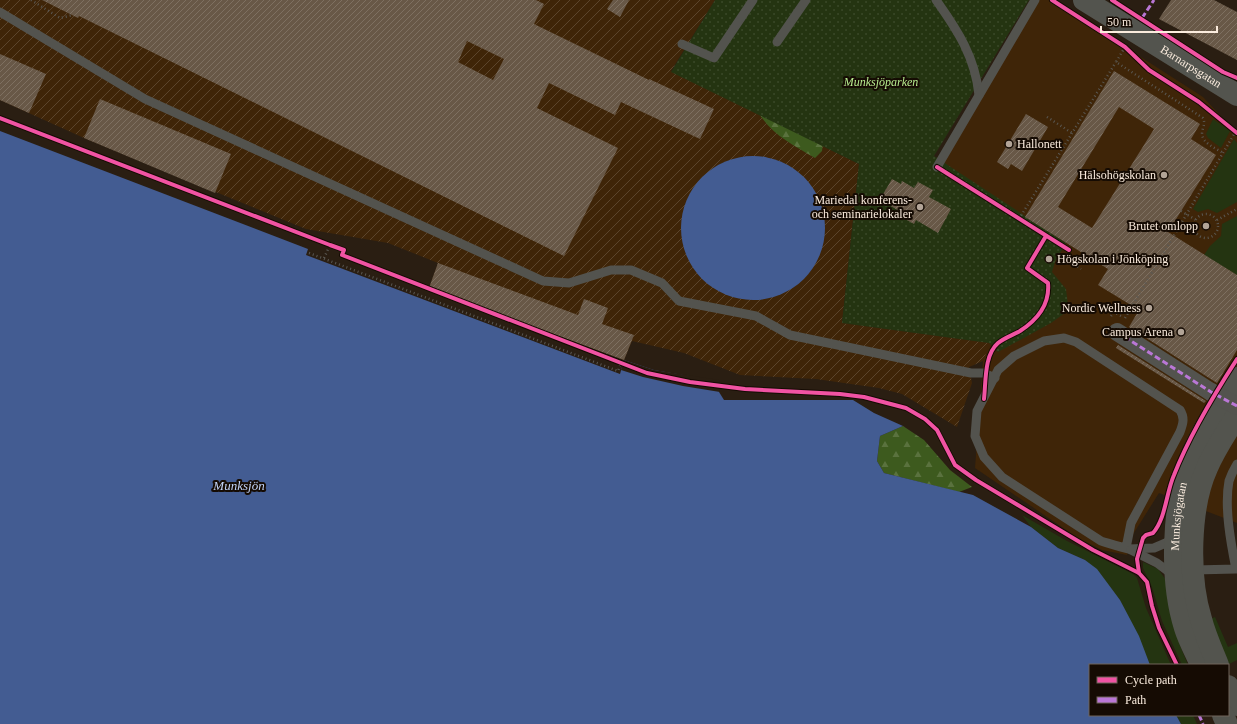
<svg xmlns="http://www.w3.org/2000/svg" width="1237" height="724" font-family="Georgia,serif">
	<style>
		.built { fill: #3f2508 }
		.industrial { fill: url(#industrial-furrows) }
		.grass { fill: #243411 }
		.forest { fill: url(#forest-firs) }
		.park { fill: url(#park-dots) }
		.water { fill: #435c92 }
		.pier { fill: #2a1e12 }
		.building { fill: url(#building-hatch); fill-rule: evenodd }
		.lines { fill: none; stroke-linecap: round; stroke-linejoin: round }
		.path { stroke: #5a5853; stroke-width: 2.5; stroke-dasharray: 1 3; stroke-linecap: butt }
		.lane { stroke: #53534e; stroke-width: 9 }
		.street { stroke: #53534e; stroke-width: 18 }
		.secondary { stroke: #53544e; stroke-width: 22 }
		.street-bridge { stroke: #53534e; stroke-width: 18 }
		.quiet { stroke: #ba77d6; stroke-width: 3; stroke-dasharray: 6 3; stroke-linecap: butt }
		.cycleway-casing { stroke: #150b03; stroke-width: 6 }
		.cycleway { stroke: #f153a3; stroke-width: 4 }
		.poi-dot { fill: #b2a497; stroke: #150b03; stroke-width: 1.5 }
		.labels { text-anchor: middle; stroke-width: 4; stroke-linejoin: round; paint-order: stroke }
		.street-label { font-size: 12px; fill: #fbecde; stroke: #150b03 }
		.park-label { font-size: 12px; font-style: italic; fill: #b7ec8f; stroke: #150b03 }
		.poi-label { font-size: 12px; fill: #fbecde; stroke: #150b03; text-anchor: end }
		.water-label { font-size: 13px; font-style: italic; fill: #c1d3f7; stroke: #150b03 }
	</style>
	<defs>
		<pattern id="industrial-furrows" width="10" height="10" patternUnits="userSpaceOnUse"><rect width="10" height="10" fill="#3f2508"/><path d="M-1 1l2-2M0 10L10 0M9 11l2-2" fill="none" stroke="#5c452c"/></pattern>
		<pattern id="forest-firs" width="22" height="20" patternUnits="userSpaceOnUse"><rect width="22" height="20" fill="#3d5a1e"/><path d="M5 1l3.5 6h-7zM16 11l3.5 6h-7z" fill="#5a723e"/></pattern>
		<pattern id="park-dots" width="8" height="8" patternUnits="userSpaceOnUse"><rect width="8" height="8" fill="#243411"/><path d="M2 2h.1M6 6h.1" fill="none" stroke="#3a4828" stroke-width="1.8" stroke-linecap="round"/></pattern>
		<pattern id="building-hatch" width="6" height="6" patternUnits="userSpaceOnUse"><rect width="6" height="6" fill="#685847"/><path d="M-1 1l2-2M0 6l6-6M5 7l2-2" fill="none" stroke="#7e7061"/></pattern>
	</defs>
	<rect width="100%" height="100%" fill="#2a1e12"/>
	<path class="built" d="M1035 0H1052L1203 97 1237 133V523L1159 493 1132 536 1127 555 1102 550 1078 538 975 468 983 361 989 343 842 323 937 167Z"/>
	<path class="industrial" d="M0 0H715L671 71 859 164 842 323 990 343 983 361 969 367 972 383 957 427 902 394 879 388 816 379 740 375 684 353 632 341 624 360 429 288 438 263 388 243 306 229 84 138 0 100Z"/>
	<g class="grass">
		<path d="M1213 119 1230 131 1221 148 1208 138 1206 134Z"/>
		<path d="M1234 139 1237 143V202L1217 213 1208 209 1198 212 1193 209Z"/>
		<path d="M1237 216V275L1204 255 1210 246 1221 236 1222 224Z"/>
		<path d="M1022 515 1067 541 1133 574 1137 578 1146 608 1171 665H1150L1120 600 1110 587 1085 560 1058 548 1031 527Z"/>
		<path d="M1143 562 1158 569 1166 580 1175 627 1181 648 1188 665H1182L1162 621 1152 587 1143 568Z"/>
		<path d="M1215 617 1228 647 1237 643V660L1227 665 1210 619Z"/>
		<path d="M1176 715H1193L1197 724H1181Z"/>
	</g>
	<g class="forest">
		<path d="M755 107 823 143 822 151 815 158C790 143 770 134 755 107Z"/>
		<path d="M903 426 924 440 950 470 972 487 959 492 884 473 877 461 880 436Z"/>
	</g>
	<path class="park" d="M715 0H1029L934 156 1066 243 1055 262 1052 272 1066 289 1068 305 1065 313 1051 323 998 352 989 343 842 323 859 164 671 72Z"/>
	<g class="water">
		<path d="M0 131 308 249 306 255 620 374 624 360 654 370 718 381 719 392 724 400H853L874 413 903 426 880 436 877 461 884 473 973 495 1031 527 1058 548 1085 560 1097 569 1120 600 1139 636 1150 665H1090V715H1176L1181 724H0Z"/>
		<circle cx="753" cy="228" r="72"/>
	</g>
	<path class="pier" d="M624 360 654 370 719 380 720 392 683 386 643 377 621 370Z"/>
	<g class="building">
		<path d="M42 0H536L544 4 534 24 649 80V79L714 109 700 139 621 102 615 115 549 83 537 108 618 148 564 256 79 16 78 18ZM467 41 504 59 493 80 458 62Z"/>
		<path d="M613 0H629L620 17 607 9Z"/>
		<path d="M1171 0H1214L1237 12V60L1159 19Z"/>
		<path d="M0 54 46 74 29 113 0 100Z"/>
		<path d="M1114 71 1200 124 1191 139 1216 155 1168 232 1237 275V350L1217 383 1129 327 1139 310 1098 285 1108 269 1025 217ZM1119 107 1154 129 1092 228 1058 207Z"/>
		<path d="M100 99 231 154 215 193 84 138Z"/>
		<path d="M1026 114 1048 127 1022 171 1011 164 1008 169 997 162Z"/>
		<path d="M892 179 901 184 902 181 914 188 918 182 933 190 929 197 951 209 938 233 916 220 914 224 898 215 901 212 889 205 891 201 882 196Z"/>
		<path d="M438 263 578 315 584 299 608 308 602 324 634 335 624 360 429 288Z"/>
		<path d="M1118 345 1206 401 1204 403 1116 348Z"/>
	</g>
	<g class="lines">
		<g class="path">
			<path d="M31 0 60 18 73 15"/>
			<path d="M1125 47 1116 62 1203 118C1206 124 1202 128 1202 134 1203 144 1216 148 1223 153"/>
			<path d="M1047 117 1072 133"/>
			<path d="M1181 211 1196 220"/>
			<circle cx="1206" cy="226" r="12"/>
			<path d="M1019 219 1116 62"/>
			<path d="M1217 220 1237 209"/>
			<path d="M1069 250 1065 258 1081 269"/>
			<path d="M309 253 618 371 621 363"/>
			<path d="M324 258 330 245"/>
			<path d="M1111 316 1114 312 1121 316"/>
			<path d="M1125 318 1236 131"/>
		</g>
		<g class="lane">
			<path d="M936 0C958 31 975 57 979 95"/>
			<path d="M0 12 145 99 543 281 569 283 611 270H631L662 283 679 301 756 316 790 335 971 373H984L995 378"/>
			<path d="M777 42 806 0"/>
			<path d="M682 44 714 58 753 0"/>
			<path d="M937 167 1035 0"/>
			<path d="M1126 548 1131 523 1180 432C1183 424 1185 418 1180 410L1076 342 1064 338 1044 341 1014 356 998 370 977 411 975 436 984 457 1002 477 1101 541C1111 544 1120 547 1129 549L1154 548 1175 539"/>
			<path d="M1131 550 1157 563 1173 575"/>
			<path d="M1194 570 1236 569C1231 544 1224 507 1229 481 1231 475 1234 469 1237 464"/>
		</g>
		<path class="street" d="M1117 332 1211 392"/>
		<g class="secondary">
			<path id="s1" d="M1084 0 1237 95"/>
			<path id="s2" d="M1201 665C1196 653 1189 641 1185 628 1170 581 1172 506 1190 460 1201 430 1220 404 1237 378"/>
			<path d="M1218 665C1212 650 1205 635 1201 619 1188 577 1189 508 1207 468 1215 449 1227 432 1237 415"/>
			<path d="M1228 686 1237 705"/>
			<path d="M1223 715 1227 724"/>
		</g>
		<path class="street-bridge" d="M1211 392 1237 406"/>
		<g class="quiet">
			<path d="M1142 18 1154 0"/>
			<path d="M1117 332 1211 392 1237 406"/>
			<path d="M1199 715 1203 724"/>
		</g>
		<g class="cycleway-casing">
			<g id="cycleway">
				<path d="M1052 0 1125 47 1149 70 1199 102 1237 133"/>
				<path d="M1112 0 1223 72 1237 78"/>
				<path d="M0 118 330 245 344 250 342 255 647 373 690 382 745 389 840 394 864 397 906 408 925 419 937 430 955 465 976 480 1093 550 1139 573"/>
				<path d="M937 167 1069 250"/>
				<path d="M984 399C986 382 984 355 998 343 1004 338 1013 335 1020 331 1037 320 1050 304 1048 283L1027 268 1046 236"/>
				<path d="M1177 665 1159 628 1152 606 1147 582 1139 573 1137 559 1143 538 1146 535 1153 533C1166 518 1166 493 1174 475 1190 434 1213 396 1237 359"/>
			</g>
		</g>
		<use href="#cycleway" class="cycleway"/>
	</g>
	<g class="poi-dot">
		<circle cx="1009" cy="144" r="4"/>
		<circle cx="1164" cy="175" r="4"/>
		<circle cx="920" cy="207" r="4"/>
		<circle cx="1206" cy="226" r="4"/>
		<circle cx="1049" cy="259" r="4"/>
		<circle cx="1149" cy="308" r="4"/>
		<circle cx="1181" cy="332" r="4"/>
	</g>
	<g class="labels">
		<g class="street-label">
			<text dy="4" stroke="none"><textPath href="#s1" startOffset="126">Barnarpsgatan</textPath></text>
			<text dy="4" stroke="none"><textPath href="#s2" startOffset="153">Munksjögatan</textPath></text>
		</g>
		<g class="park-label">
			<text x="881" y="86">Munksjöparken</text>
		</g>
		<g class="poi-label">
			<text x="1017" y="148" text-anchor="start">Hallonett</text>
			<text x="1156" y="179">Hälsohögskolan</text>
			<text x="912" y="204">Mariedal konferens-<tspan x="912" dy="14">och seminarielokaler</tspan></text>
			<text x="1198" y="230">Brutet omlopp</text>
			<text x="1057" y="263" text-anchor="start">Högskolan i Jönköping</text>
			<text x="1141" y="312">Nordic Wellness</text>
			<text x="1173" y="336">Campus Arena</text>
		</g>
		<g class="water-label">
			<text x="239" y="490">Munksjön</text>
		</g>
	</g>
	<rect x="1089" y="664" width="140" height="52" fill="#150b03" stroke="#71655b"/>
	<rect x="1097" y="677" width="20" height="6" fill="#f153a3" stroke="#71655b"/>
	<text x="1125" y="684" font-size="12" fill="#fbecde">Cycle path</text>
	<rect x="1097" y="697" width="20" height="6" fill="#ba77d6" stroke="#71655b"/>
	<text x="1125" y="704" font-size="12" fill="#fbecde">Path</text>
	<path d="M1101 26v6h116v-6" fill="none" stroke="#fbecde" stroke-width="2"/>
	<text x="1107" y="26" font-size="12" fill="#fbecde" stroke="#150b03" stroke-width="3" paint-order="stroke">50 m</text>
</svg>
